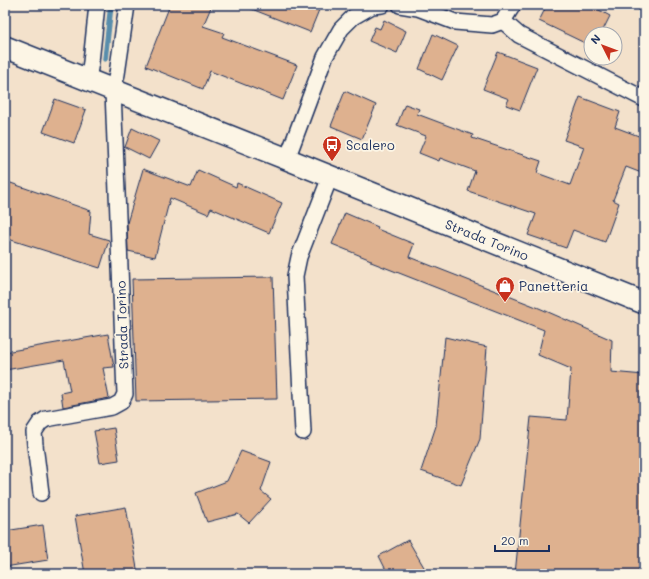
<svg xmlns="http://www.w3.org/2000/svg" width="649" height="579" font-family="Mali,sans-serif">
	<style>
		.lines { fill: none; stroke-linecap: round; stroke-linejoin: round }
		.stream { stroke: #588dac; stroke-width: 5.5 }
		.building { fill: #deb18f; stroke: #1b2f5e }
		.minor-casing { stroke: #1b2f5e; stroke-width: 18 }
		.secondary-casing { stroke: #1b2f5e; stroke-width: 24 }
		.minor { stroke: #fcf5e5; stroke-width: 15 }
		.secondary { stroke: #fcf5e5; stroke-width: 21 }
		.labels { text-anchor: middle; stroke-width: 3.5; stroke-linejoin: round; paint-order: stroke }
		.poi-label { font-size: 13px; fill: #1b2f5e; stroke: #fcf5e5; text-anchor: start }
		.street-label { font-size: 13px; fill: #1b2f5e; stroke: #fcf5e5 }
	</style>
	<rect width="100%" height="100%" fill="#f3e1cb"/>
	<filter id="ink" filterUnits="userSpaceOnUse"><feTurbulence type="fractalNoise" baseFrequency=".025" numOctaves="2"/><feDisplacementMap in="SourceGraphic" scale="8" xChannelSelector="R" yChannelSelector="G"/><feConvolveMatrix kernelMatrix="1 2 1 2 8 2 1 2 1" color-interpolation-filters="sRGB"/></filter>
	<g filter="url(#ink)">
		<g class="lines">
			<path class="stream" d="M105 59 111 5"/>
		</g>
		<g class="building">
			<path d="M170 5H212L203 26 224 33 222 37 297 65 283 100 210 71 203 89 146 66Z"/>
			<path d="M244 5H321L310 32 244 6Z"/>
			<path d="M547 5H590L610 16 601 34H591V46L539 21Z"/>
			<path d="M384 20 406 31 397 53 369 41 375 27 380 29Z"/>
			<path d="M433 34 458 46 442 80 419 69Z"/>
			<path d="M498 52 537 67 520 110 506 105 509 99 483 89Z"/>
			<path d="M345 91 376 105 362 139 331 126Z"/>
			<path d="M580 97 620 112 615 127 644 138V174L626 167 613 200 619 203 605 242 573 230 566 248 528 235 536 214 468 191 475 171 440 158 439 161 419 153 426 136 397 125 405 104 419 109 417 114 473 135 472 138 541 161 537 173 570 185 584 147 564 140Z"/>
			<path d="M55 99 86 110 74 143 43 132Z"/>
			<path d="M132 128 159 141 149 159 125 147Z"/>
			<path d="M143 169 191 187 198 170 236 187 237 183 282 203 269 233 211 208 208 214 170 198 155 257 128 251 127 223Z"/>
			<path d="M5 181 91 211 89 234 109 240 100 268 5 238Z"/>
			<path d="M345 213 378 227 377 229 414 244 409 257 539 308 612 340 611 372 644 375V543L641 574H515L531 417 567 420 571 369 538 355 544 330 371 262V260L332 244Z"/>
			<path d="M273 277 277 399 136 401 132 279Z"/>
			<path d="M108 334 114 367 103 368 109 398 63 407 61 393 70 391 64 360 5 370V352Z"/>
			<path d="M445 337 487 347 480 439 461 485 421 471 436 426Z"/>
			<path d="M114 428 119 460 100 463 94 431Z"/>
			<path d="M241 451 271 462 261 491 271 499 249 523 238 514 207 522 196 493 227 481Z"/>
			<path d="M126 507 138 574H85L75 516Z"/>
			<path d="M43 525 48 560 5 567V531Z"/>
			<path d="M408 540 428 574H388L379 556Z"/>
		</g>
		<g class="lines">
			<g class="minor-casing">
				<g id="minor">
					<path d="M400 5 418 8 455 22 492 25 503 21 513 5"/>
					<path d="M503 21 519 35 644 99"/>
					<path d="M88 80 91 62 97 5"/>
					<path d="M287 159 325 57 341 29 353 17 372 6 382 5"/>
					<path d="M303 432 295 276 299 257 330 177"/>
					<path d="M41 493 35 445 34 432 40 423 46 419 112 407 121 402 125 394 113 91 117 74 127 5"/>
				</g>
			</g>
			<g class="secondary-casing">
				<g id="secondary">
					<path id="s1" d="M5 47 287 159 644 303"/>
				</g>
			</g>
			<use href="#minor" class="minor"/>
			<use href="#secondary" class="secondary"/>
		</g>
	</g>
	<defs>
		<g id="bus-pin" transform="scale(1)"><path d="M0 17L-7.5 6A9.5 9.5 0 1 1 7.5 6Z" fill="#c8321e" stroke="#fcf5e5"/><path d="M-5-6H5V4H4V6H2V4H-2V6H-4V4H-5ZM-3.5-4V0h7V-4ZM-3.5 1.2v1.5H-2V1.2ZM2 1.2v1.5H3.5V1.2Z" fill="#fff"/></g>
		<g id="shop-pin" transform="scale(1)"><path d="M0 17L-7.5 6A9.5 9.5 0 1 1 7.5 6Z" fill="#c8321e" stroke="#fcf5e5"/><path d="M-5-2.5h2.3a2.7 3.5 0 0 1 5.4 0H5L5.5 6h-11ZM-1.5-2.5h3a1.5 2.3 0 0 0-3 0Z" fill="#fff"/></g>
	</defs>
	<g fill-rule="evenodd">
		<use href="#bus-pin" x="332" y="145"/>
		<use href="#shop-pin" x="505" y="286"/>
	</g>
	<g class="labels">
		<g class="poi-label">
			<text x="346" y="150">Scalero</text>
			<text x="519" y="291">Panetteria</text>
		</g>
		<g class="street-label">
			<text dy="5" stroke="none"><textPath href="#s1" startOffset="519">Strada Torino</textPath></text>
			<text transform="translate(122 325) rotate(-92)" y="5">Strada Torino</text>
		</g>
	</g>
	<rect width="649" height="579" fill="none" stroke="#fcf5e5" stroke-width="20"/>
	<rect x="10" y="10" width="629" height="559" fill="none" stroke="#1b2f5e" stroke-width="1.5" filter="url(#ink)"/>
	<g transform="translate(603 46) rotate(312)"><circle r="19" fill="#fcf5e5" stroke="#a2a6af"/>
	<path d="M0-3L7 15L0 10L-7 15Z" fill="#c8321e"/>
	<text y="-6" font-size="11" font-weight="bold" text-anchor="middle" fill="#1b2f5e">N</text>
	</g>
	<path d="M495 545v6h54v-6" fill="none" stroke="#1b2f5e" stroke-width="2"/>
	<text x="501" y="545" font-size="12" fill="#1b2f5e" stroke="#fcf5e5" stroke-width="3" paint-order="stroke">20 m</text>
</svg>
